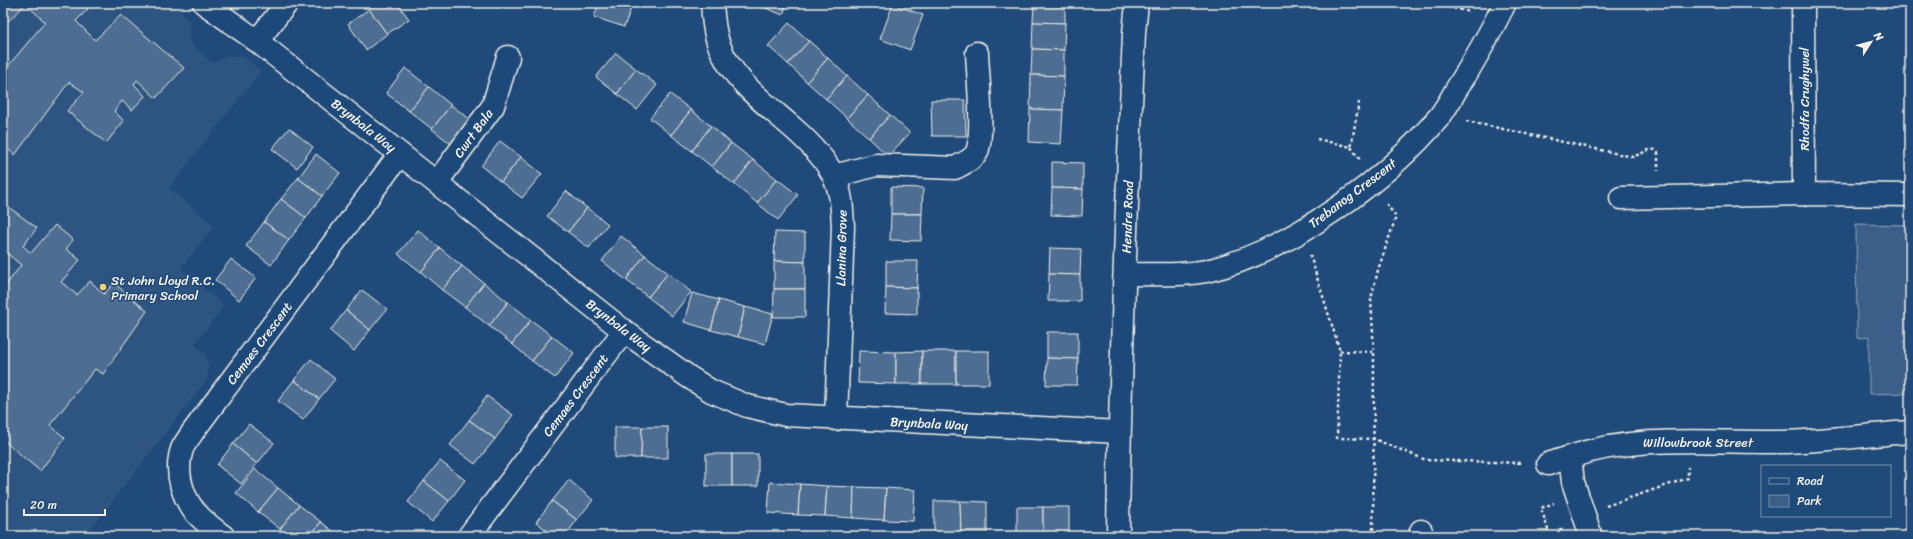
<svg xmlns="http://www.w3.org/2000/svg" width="1913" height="539" font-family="Sriracha,sans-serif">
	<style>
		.built { fill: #2d5581 }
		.green { fill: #3a5f88; stroke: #97a8b8 }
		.building { fill: #4d6e92; stroke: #f4f1e8 }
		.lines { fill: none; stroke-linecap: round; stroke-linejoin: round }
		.minor-casing { stroke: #f4f1e8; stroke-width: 25 }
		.path { stroke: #f4f1e8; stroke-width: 2.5; stroke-dasharray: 3 3; stroke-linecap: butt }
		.minor { stroke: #1f4a7a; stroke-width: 22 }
		.poi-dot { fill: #ffd166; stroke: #1f4a7a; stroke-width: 1.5 }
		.labels { text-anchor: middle; stroke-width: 3; stroke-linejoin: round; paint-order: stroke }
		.street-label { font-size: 13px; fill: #f4f1e8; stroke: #1f4a7a }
		.poi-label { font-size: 13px; fill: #f4f1e8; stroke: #1f4a7a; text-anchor: start }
	</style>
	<rect width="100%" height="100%" fill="#1f4a7a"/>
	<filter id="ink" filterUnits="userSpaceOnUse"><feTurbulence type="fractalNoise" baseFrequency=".025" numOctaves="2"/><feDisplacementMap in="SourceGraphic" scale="8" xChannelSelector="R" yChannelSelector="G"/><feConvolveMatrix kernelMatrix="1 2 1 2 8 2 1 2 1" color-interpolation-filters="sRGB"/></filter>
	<g filter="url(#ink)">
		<path class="built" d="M3 3H174L178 6 190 22 189 42 213 63 226 56 244 57 261 71 169 188 214 226 181 268 224 306 195 344 205 353 209 366 207 380 85 536H3Z"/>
		<path class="green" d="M1856 224 1910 225V393L1869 394V337L1857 338Z"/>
		<g class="building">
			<path d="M3 3H81L88 9 76 21 95 40 121 15 184 68 156 98 137 80 134 84 145 96 132 110 122 101 114 111 124 121 106 143 67 111 84 92 69 82 15 155 3 145V72L45 22 26 4 3 26Z"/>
			<path d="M377 3H397L409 19 387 34 369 9Z"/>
			<path d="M599 3H633L624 27 594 17Z"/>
			<path d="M753 3H787L783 15Z"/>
			<path d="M1034 3H1065V23L1033 22Z"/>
			<path d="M1434 3H1459L1458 7Z"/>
			<path d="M893 4 923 15 910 50 880 39Z"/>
			<path d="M369 9 387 34 366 50 348 24Z"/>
			<path d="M1033 22 1065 23 1064 50 1032 49Z"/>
			<path d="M789 23 809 41 788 64 768 46Z"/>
			<path d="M809 41 828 58 807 82 788 64Z"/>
			<path d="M1032 49 1064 50V76L1031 75Z"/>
			<path d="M616 53 636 69 617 94 596 77Z"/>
			<path d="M828 58 847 76 826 99 807 82Z"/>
			<path d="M405 68 429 87 409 111 386 93Z"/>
			<path d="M636 69 657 85 637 110 617 94Z"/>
			<path d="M1031 75 1064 76 1063 110 1030 109Z"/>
			<path d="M847 76 868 95 847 118 826 99Z"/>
			<path d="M429 87 451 105 432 129 409 111Z"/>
			<path d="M670 94 691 110 671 135 650 118Z"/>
			<path d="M868 95 890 115 869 138 847 118Z"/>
			<path d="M931 100H965L966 136H932Z"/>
			<path d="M451 105 475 123 456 148 432 129Z"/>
			<path d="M1030 109 1063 110 1061 144 1029 142Z"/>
			<path d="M691 110 711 126 692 151 671 135Z"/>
			<path d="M890 115 910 133 888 156 869 138Z"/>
			<path d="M711 126 731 143 712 167 692 151Z"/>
			<path d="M289 128 313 147 297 168 272 149Z"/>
			<path d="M500 141 521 157 501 182 481 166Z"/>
			<path d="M731 143 753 160 734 184 712 167Z"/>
			<path d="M316 154 340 173 322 196 298 178Z"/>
			<path d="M521 157 542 174 522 198 501 182Z"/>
			<path d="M753 160 777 179 757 203 734 184Z"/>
			<path d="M1052 162 1083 163V189L1052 188Z"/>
			<path d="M298 178 322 196 306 218 281 199Z"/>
			<path d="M777 179 798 195 778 220 757 203Z"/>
			<path d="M891 187 923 188 922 214H891Z"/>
			<path d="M1052 188 1083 189 1082 216 1051 215Z"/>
			<path d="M566 191 587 208 568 232 547 216Z"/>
			<path d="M281 199 306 218 289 240 264 222Z"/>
			<path d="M3 203 37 228 23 246 31 253 55 225 73 240 66 249 80 260 61 282 77 295 90 281 104 294 114 283 147 311 103 374 95 369 50 425 65 438 40 471 3 440V289L21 265 3 250Z"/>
			<path d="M587 208 608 224 589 248 568 232Z"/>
			<path d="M891 214H922L921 241 890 240Z"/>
			<path d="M264 222 289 240 271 265 246 246Z"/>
			<path d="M418 230 440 248 421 272 398 254Z"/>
			<path d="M775 232 805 233V262L774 261Z"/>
			<path d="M621 236 645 255 626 280 602 261Z"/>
			<path d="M440 248 462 266 442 290 421 272Z"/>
			<path d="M1050 248 1081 249 1080 275 1049 274Z"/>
			<path d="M645 255 668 273 648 297 626 280Z"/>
			<path d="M231 259 256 278 239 300 215 280Z"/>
			<path d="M774 261 805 262V289H774Z"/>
			<path d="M886 261H918L917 288 886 287Z"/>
			<path d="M462 266 484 283 465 307 442 290Z"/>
			<path d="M668 273 691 292 672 316 648 297Z"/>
			<path d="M1049 274 1080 275V301H1048Z"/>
			<path d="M484 283 508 302 489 326 465 307Z"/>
			<path d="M886 287 917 288V314L885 313Z"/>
			<path d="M774 289H805V317H773Z"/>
			<path d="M362 290 387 309 370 330 346 310Z"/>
			<path d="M692 293 719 300 711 330 684 322Z"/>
			<path d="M719 300 745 307 738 337 711 330Z"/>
			<path d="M508 302 531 320 512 344 489 326Z"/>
			<path d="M745 307 773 314 765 344 738 337Z"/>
			<path d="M346 310 370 330 354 351 330 331Z"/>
			<path d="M531 320 552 336 532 361 512 344Z"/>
			<path d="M1047 332H1078V359L1047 358Z"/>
			<path d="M552 336 574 353 555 378 532 361Z"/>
			<path d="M859 351 896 352V384L858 383Z"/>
			<path d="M922 351V384H896V352Z"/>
			<rect x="922" y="351" width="34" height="33"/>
			<rect x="956" y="351" width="33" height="33"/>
			<path d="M1047 358 1078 359 1077 385H1046Z"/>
			<path d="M311 359 335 379 319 399 294 380Z"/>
			<path d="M294 380 319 399 303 420 278 401Z"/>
			<path d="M487 396 513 415 495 439 469 420Z"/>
			<path d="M469 420 495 439 475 464 450 445Z"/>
			<path d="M249 424 274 443 257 464 233 444Z"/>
			<path d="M615 427H642L641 458H615Z"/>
			<path d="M642 427H668V458H641Z"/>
			<path d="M233 444 257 464 241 484 217 465Z"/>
			<rect x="706" y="454" width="26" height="32"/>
			<rect x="732" y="454" width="26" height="32"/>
			<path d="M440 461 465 480 449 501 424 481Z"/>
			<path d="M255 469 278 488 258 512 236 493Z"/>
			<path d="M569 480 593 500 577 520 552 501Z"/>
			<path d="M424 481 449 501 432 522 408 502Z"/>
			<path d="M770 482 800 484 798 515 768 513Z"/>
			<path d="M800 484 827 486 825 516 798 515Z"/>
			<path d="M827 486 854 487 853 518 825 516Z"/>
			<path d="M854 487 886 488 884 520 853 518Z"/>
			<path d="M278 488 299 505 280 529 258 512Z"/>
			<path d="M886 488 915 490 913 521 884 520Z"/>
			<path d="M552 501 577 520 565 536H554L536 522Z"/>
			<path d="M934 501H960L961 533H934Z"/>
			<path d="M960 501 987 502V533H961Z"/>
			<path d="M299 505 321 522 310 536H288L280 529Z"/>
			<rect x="1017" y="507" width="26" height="29"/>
			<rect x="1043" y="507" width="26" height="29"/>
			<path d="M321 522 339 536H310Z"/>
		</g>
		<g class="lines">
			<g class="minor-casing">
				<g id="minor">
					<path d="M204 3 257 41 624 331 689 377 711 391 747 406 786 415 1119 432"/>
					<path d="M712 3C713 17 714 32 719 45 731 79 767 105 793 128 809 142 825 158 834 177 842 193 842 209 843 227L836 419"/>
					<path d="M1803 3 1804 194"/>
					<path d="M257 41 287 3"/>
					<path d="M834 176 876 165 955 168C962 164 973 160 977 152 984 134 978 76 977 53"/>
					<path d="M437 182 493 106 508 57"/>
					<path d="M1621 198 1804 194 1910 195"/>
					<path d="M1125 274C1151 274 1180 276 1206 271 1287 253 1388 179 1440 116 1446 108 1451 99 1456 90 1474 62 1490 33 1505 3"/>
					<path d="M1548 464 1570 457"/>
					<path d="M1421 531V536"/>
					<path d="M223 536C215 530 208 525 201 518 183 502 174 473 182 449 184 444 189 438 192 433L400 154"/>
					<path d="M469 536 624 331"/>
					<path d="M1118 536C1120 368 1127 200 1134 33L1137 3"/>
					<path d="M1591 536 1573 482 1570 457C1637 434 1710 443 1780 442 1823 441 1867 435 1910 432"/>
				</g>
			</g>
			<g class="path">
				<path d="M1430 3 1471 12"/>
				<path d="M1466 121 1633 157 1651 149 1655 150 1658 153V171"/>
				<path d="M1317 139 1351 147 1359 102"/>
				<path d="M1351 147 1360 160"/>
				<path d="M1310 255 1340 351 1337 438 1374 439 1426 460 1523 463"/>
				<path d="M1340 351 1373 352"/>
				<path d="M1606 506 1688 478V467"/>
				<path d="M1373 536 1374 352 1371 299 1378 270 1396 217 1385 202"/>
				<path d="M1550 536 1541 508 1554 503"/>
				<path d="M1562 536 1560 530 1563 529"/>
			</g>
			<use href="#minor" class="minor"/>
		</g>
	</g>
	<circle class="poi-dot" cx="103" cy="287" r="4"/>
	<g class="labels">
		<g class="street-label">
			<text transform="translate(1804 99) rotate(-90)" y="5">Rhodfa Crughywel</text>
			<text transform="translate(364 125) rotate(38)" y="5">Brynbala Way</text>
			<text transform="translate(473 133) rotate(-54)" y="5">Cwrt Bala</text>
			<text transform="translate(1352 193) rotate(-37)" y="5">Trebanog Crescent</text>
			<text transform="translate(1127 217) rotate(-88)" y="5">Hendre Road</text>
			<text transform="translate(841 248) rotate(-89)" y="5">Llanina Grove</text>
			<text transform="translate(619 325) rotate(37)" y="5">Brynbala Way</text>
			<text transform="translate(259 343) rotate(-53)" y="5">Cemaes Crescent</text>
			<text transform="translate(575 395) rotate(-53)" y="5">Cemaes Crescent</text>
			<text transform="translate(929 423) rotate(3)" y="5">Brynbala Way</text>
			<text x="1698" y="447">Willowbrook Street</text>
		</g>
		<g class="poi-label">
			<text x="111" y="285">St John Lloyd R.C.<tspan x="111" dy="15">Primary School</tspan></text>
		</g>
	</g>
	<rect width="1913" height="539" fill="none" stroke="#1f4a7a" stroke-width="16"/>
	<rect x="8" y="8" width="1897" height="523" fill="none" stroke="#f4f1e8" stroke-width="1.5" filter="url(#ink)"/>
	<rect x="1761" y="465" width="130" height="52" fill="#1f4a7a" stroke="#748da6"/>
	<rect x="1769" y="478" width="20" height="6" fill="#1f4a7a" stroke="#748da6"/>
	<text x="1797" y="485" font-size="12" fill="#f4f1e8">Road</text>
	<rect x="1769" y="495" width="20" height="12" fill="#3a5f88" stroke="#748da6"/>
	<text x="1797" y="505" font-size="12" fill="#f4f1e8">Park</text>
	<g transform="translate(1871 42) rotate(54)" stroke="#1f4a7a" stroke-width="3" paint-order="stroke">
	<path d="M0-3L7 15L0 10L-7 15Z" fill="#f4f1e8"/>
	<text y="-6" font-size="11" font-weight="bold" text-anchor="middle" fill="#f4f1e8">N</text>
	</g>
	<path d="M24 509v6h81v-6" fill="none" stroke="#f4f1e8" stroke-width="2"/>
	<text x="30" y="509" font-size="12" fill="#f4f1e8" stroke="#1f4a7a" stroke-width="3" paint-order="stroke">20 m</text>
</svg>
